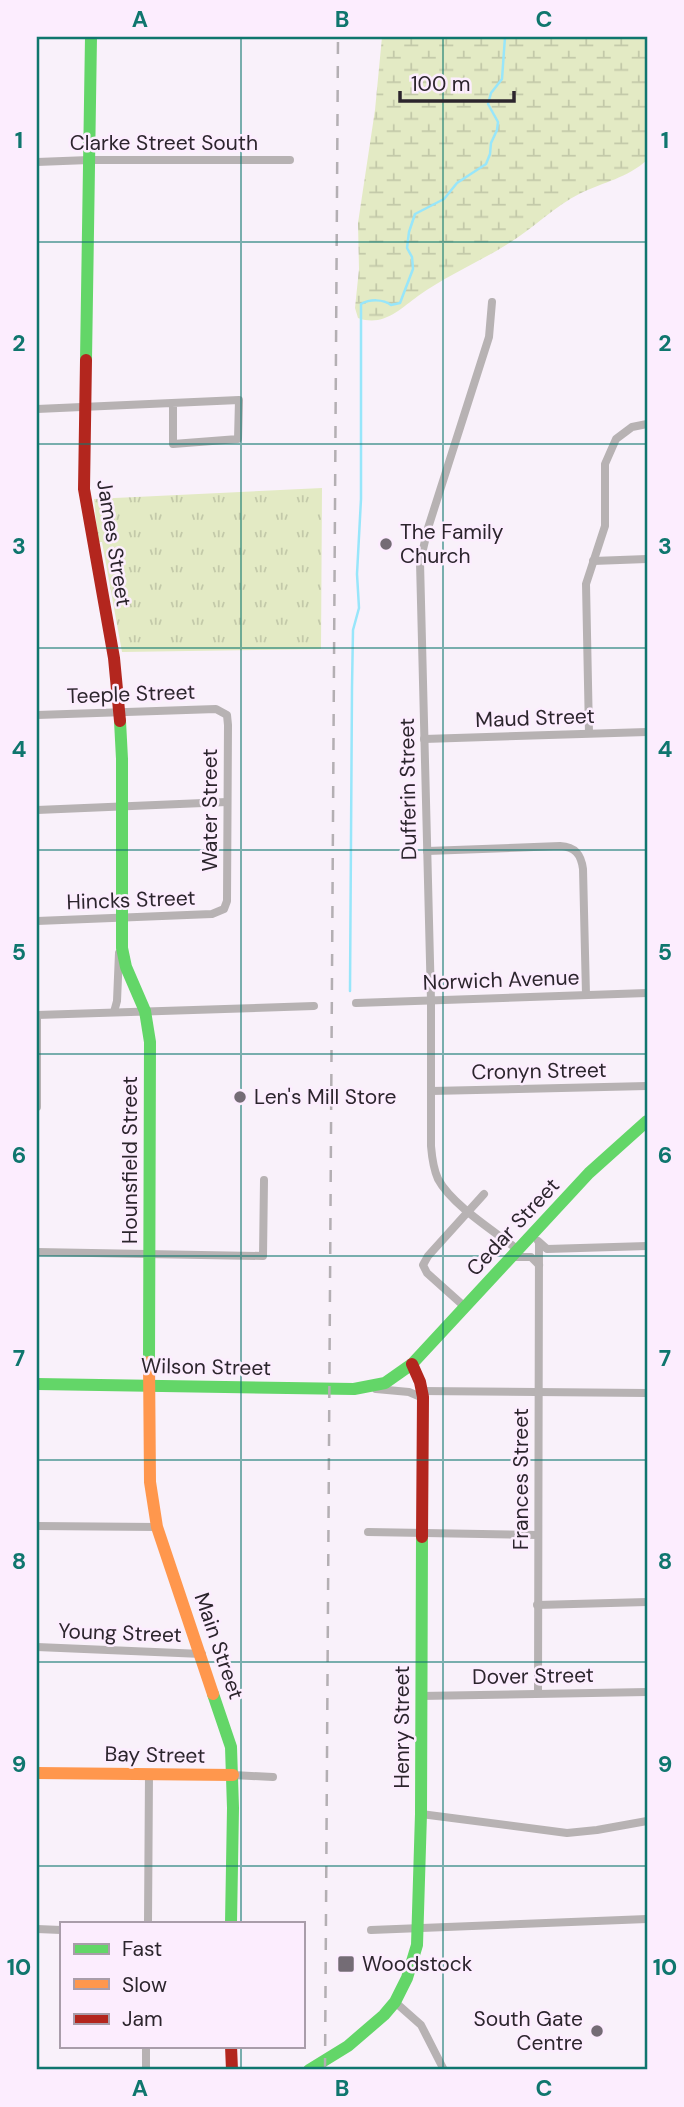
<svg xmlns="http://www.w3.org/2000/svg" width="684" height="2107" font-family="'DM Sans',sans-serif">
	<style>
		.wetland { fill: url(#wetland-marsh) }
		.park { fill: url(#park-tufts) }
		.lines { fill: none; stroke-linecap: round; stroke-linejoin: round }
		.stream { stroke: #98e6fa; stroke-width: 2.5 }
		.street { stroke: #b7b2b3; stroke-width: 8 }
		.fast { stroke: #63d668; stroke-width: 12 }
		.slow { stroke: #ff974d; stroke-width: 12 }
		.jam { stroke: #b3261e; stroke-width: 12 }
		.rail { stroke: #b4afb3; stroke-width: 2.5; stroke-dasharray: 12 12; stroke-linecap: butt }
		.grid { fill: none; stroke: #0f766e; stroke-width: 2; stroke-opacity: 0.55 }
		.poi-dot { fill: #746c75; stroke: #fcedfe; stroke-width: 2.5 }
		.labels { text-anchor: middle; stroke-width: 5; stroke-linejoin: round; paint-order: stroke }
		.street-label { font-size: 21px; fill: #2c252d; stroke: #fcedfe }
		.poi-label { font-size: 21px; fill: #2c252d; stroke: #fcedfe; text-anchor: start }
		.neatline { fill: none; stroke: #0f766e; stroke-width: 2.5 }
		.grid-label { font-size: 23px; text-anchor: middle; font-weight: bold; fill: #0f766e }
	</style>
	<defs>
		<pattern id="wetland-marsh" width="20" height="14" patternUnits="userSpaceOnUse" patternTransform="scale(1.75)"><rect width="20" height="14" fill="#e3eac4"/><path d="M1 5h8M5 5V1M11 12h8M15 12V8" fill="none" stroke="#c3c9a9"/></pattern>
		<pattern id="park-tufts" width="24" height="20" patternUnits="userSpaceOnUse" patternTransform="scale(1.75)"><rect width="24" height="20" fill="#e3eac4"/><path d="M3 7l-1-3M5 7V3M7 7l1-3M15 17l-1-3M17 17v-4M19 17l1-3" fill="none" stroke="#c3c9a9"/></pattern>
	</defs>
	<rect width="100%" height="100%" fill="#f9f1fa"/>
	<path class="wetland" d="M382 37H647V160C627 178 604 182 581 193 554 206 532 230 506 245 477 263 446 276 418 296 399 310 383 327 358 318L355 308 359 269 358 223 375 110Z"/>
	<path class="park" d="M322 488 321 649 122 652 102 542H98L94 499Z"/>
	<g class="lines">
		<path class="stream" d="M350 991 352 687 353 630 359 608 357 574 361 499V304C370 299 383 299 391 305L400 303 413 269 412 257 407 248 409 232 415 214 444 199 457 183 486 164 490 154 491 143 497 130 498 122 488 104 491 93 502 79 505 37"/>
		<g class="street">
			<path d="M37 162 89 160H290"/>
			<path d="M492 302 489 337 428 528 420 562 431 1001V1146C432 1158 433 1168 438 1179 452 1205 494 1231 517 1249"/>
			<path d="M37 409C104 406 171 403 239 400L238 439 173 444V403"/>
			<path d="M593 561 647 559"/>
			<path d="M37 715 216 709 227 715 228 725 227 901 224 909 212 914 37 921"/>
			<path d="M589 733 586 584 605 526V464L616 439 632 427 647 424"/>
			<path d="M424 739 647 732"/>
			<path d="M37 810 227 802"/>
			<path d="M427 851 560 846C575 847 581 854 583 869L586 995"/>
			<path d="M356 1003 647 993"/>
			<path d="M114 1012 117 1001 119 953"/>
			<path d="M37 1015 314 1006"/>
			<path d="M431 1091 647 1086"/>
			<path d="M37 1107V1015"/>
			<path d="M538 1241 547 1249 647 1246"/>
			<path d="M37 1252 263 1256 264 1180"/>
			<path d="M512 1257H531L539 1265"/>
			<path d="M465 1307 427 1273 423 1265 428 1256 484 1194"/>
			<path d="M376 1389 409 1392 423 1398"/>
			<path d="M422 1391 647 1393"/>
			<path d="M37 1526 157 1527"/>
			<path d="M368 1532 538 1535"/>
			<path d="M537 1605 647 1602"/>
			<path d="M37 1647 202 1654"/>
			<path d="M538 1693 539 1243"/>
			<path d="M420 1696 647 1692"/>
			<path d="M233 1775 273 1777"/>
			<path d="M421 1814 567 1833 597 1830 647 1821"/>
			<path d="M148 1923 149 1774"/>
			<path d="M37 1929 61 1930"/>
			<path d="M371 1930 647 1919"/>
			<path d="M395 2002 421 2025 444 2070"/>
			<path d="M146 2070V2046"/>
		</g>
		<g class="fast">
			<path d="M86 360 91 37"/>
			<path d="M120 721 122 759V948L126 967 145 1011 150 1042 149 1362"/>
			<path d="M37 1384 354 1389 385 1383 412 1364 589 1173 647 1121"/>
			<path d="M213 1694 231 1747 233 1808 231 1923"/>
			<path d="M309 2070 348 2046 384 2015 395 2002 407 1978 417 1945 421 1814 422 1537"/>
		</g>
		<g class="slow">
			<path d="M149 1362 150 1482 157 1527 213 1694"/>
			<path d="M37 1773 233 1775"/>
		</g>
		<g class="jam">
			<path d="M86 360 84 489 114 658 120 721"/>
			<path d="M412 1364 420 1382 423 1397 422 1537"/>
			<path d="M231 2046 232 2070"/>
		</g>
		<path class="rail" d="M325 2070 338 37"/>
	</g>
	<path class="grid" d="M241 37V1923M443 37V2070M37 242H647M37 444H647M37 648H647M37 850H647M37 1054H647M37 1256H647M37 1460H647M37 1662H647M37 1866H647M241 2046V2070"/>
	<g class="poi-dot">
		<circle cx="386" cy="544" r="7"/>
		<circle cx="240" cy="1097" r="7"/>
		<rect x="337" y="1955" width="18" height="18" rx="3.5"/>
		<circle cx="597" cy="2031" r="7"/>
	</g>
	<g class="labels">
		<g class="street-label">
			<text x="164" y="150">Clarke Street South</text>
			<text transform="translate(114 543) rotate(81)" y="7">James Street</text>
			<text transform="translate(131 694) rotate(-2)" y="7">Teeple Street</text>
			<text transform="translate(535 718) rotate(-2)" y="7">Maud Street</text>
			<text transform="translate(408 789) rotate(-91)" y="7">Dufferin Street</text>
			<text transform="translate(210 810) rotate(-90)" y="7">Water Street</text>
			<text transform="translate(131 900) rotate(-2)" y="7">Hincks Street</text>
			<text transform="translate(501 980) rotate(-2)" y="7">Norwich Avenue</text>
			<text transform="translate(539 1071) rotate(-1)" y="7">Cronyn Street</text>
			<text transform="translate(130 1160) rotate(-90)" y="7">Hounsfield Street</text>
			<text transform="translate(513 1227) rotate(-47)" y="7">Cedar Street</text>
			<text transform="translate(206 1367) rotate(1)" y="7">Wilson Street</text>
			<text transform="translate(521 1479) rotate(-90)" y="7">Frances Street</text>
			<text transform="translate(120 1633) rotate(2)" y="7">Young Street</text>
			<text transform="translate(219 1646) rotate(71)" y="7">Main Street</text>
			<text transform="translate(533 1676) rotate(-1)" y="7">Dover Street</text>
			<text transform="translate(402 1727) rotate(-90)" y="7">Henry Street</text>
			<text transform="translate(155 1755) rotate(1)" y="7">Bay Street</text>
		</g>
		<g class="poi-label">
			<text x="400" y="539">The Family<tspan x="400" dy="24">Church</tspan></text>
			<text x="254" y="1104">Len's Mill Store</text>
			<text x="362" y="1971">Woodstock</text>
			<text x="583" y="2026" text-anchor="end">South Gate<tspan x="583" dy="24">Centre</tspan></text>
		</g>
	</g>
	<rect width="684" height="2107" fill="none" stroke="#fcedfe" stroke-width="77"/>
	<rect x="60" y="1922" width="245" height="126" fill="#fcedfe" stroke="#a99daa" stroke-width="2"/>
	<rect x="74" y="1944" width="35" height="10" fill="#63d668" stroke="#a99daa" stroke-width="2"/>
	<text x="122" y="1956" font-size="21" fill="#2c252d">Fast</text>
	<rect x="74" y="1979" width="35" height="10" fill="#ff974d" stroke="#a99daa" stroke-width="2"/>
	<text x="122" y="1992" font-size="21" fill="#2c252d">Slow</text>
	<rect x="74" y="2014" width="35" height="10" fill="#b3261e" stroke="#a99daa" stroke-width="2"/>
	<text x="122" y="2026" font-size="21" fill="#2c252d">Jam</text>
	<path d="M400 91v10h114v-10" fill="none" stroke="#2c252d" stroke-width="3.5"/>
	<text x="411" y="91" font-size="21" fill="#2c252d" stroke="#fcedfe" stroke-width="5" paint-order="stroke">100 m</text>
	<rect x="38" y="38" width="608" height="2030" class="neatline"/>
	<g class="grid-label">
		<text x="140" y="27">A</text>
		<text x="342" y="27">B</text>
		<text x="544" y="27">C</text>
		<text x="19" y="148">1</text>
		<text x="665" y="148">1</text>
		<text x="19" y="351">2</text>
		<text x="665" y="351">2</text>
		<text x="19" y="554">3</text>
		<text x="665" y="554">3</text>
		<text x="19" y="757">4</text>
		<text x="665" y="757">4</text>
		<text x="19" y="960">5</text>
		<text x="665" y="960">5</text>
		<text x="19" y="1163">6</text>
		<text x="665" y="1163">6</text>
		<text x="19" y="1366">7</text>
		<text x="665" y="1366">7</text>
		<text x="19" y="1569">8</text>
		<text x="665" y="1569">8</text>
		<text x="19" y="1772">9</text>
		<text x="665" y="1772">9</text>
		<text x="19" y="1975">10</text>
		<text x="665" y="1975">10</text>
		<text x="140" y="2096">A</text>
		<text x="342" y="2096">B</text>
		<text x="544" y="2096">C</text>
	</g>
</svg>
